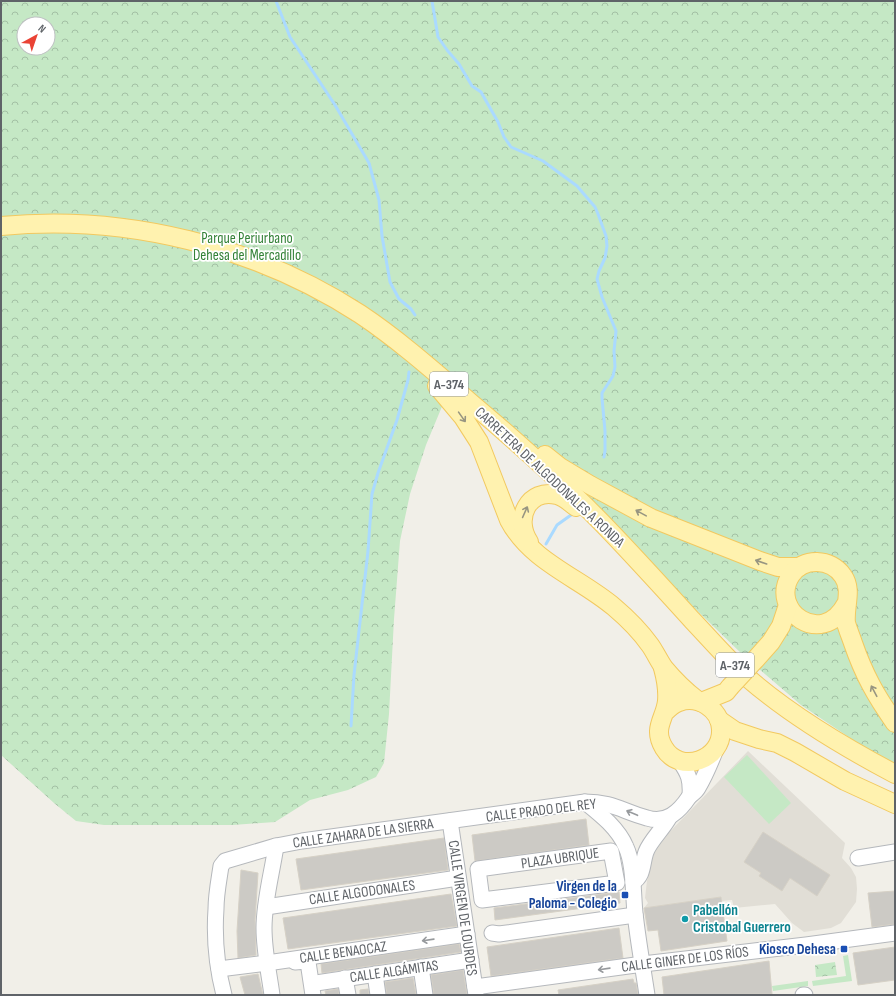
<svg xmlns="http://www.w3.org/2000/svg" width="896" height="996" font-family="'Sofia Sans Condensed',sans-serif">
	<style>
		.education { fill: #e1ded6 }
		.park { fill: url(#park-crowns); fill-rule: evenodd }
		.garden { fill: #c5e8c5 }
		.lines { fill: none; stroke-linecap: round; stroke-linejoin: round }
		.stream { stroke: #aadaff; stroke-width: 3 }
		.building { fill: #cccac5; stroke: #d6d1c6 }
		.minor-casing { stroke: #b5b8bc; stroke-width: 17 }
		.major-casing { stroke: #f2c960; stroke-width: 20 }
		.minor { stroke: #fff; stroke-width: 15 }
		.major { stroke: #fff2af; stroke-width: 18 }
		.major-bridge-casing { stroke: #f2c960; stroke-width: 20; stroke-linecap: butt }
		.major-bridge { stroke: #fff2af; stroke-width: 18 }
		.oneway { stroke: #979581 }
		.oneway2 { stroke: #979a9d }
		.transit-dot { fill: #1a4fb4; stroke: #fff; stroke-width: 1.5 }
		.culture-dot { fill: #0f9aa8; stroke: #fff; stroke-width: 1.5 }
		.labels { text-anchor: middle; stroke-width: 3.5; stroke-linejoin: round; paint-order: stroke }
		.shield { fill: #fff; stroke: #8f9295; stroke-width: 1 }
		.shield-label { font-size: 14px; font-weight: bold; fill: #5f6368 }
		.park-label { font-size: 15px; fill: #348238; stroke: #fff }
		.street-label { font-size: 15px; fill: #5f6368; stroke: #fff }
		.transit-label { font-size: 15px; font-weight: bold; fill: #164399; stroke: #fff; text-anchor: end }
		.culture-label { font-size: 15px; font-weight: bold; fill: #0d838f; stroke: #fff; text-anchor: start }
	</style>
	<defs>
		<pattern id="park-crowns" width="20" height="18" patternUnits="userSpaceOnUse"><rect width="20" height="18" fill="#c5e8c5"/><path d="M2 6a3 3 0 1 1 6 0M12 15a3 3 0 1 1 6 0" fill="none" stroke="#a3c0a4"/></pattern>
	</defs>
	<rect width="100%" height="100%" fill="#f1efe8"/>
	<path class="education" d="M748 751 845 843 842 858 851 868 856 877 857 889 856 902 841 923 831 928 804 932 792 923 775 904 734 908 732 900 722 901 721 897 644 908 648 903 645 898 647 881 653 852 656 846Z"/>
	<g class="park">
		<path d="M1 1H895V764L862 746 801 705 745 657 678 592 453 380 426 445 410 494 400 541 394 619 389 714 384 763 376 777 348 790 310 800 275 822 233 825H104L76 821 54 803 1 755ZM24 24H48V48H24Z"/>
		<path d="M835 962 837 975 816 977 815 965Z"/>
	</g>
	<g class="garden">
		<path d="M747 755 791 803 769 824 724 777Z"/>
		<path d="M848 955 852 981 813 986 812 981 846 976 843 956Z"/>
		<path d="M808 981V986L773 991 772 986Z"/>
	</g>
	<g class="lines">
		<g class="stream">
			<path d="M276 1 290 37 335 105 369 163 379 200 382 236 390 282 399 299 411 309 415 315"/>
			<path d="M432 1 438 37 447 50 459 64 472 86 481 92 498 122 504 137 511 147 543 161 577 186 595 207 598 214 606 236 607 246 605 258 599 271 597 279 602 297 616 331 614 351 615 367 613 376 602 393V398L605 431V451L604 457"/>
			<path d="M546 544 557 525 571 515"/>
			<path d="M351 726 354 675 368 551 372 494 378 473 397 420 408 380 409 372"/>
		</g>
	</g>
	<g class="building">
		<path d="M586 819 589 845 475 861 472 835Z"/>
		<path d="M763 832 830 875 817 896 790 878 782 891 759 876 761 873 744 862Z"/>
		<path d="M444 838 448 870 301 890 296 859Z"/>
		<path d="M241 870 258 873 255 920 256 955 238 958 237 931Z"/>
		<path d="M895 891V924L872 927 868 893Z"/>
		<path d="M619 892 620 903 495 920 494 908Z"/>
		<path d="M451 894 457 926 288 949 283 918Z"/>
		<path d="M721 897 727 941 661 951 658 930 648 931 644 908Z"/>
		<path d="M619 928 623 958 491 976 487 947Z"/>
		<path d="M459 944 461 952 322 973 321 964Z"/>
		<path d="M895 947V980L858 985 853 953Z"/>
		<path d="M769 961 772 994 664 995 662 977Z"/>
		<path d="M463 970 467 995H434L431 975Z"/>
		<path d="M258 974 263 995H245L240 977Z"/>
		<path d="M413 978 416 995H387L385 982Z"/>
		<path d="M633 979 634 983H636L638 995H559L558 990Z"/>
		<path d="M338 989 339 995H326L325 991Z"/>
		<path d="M368 989 369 995H360V990Z"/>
	</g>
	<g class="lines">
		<g class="minor-casing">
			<g id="minor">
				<path d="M679 760C689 774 691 780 690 796"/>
				<path d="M585 802C600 814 618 828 626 847 634 864 633 894 635 913 638 941 643 968 647 995"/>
				<path d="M450 821 476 995"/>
				<path d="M611 851 617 883 482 900 478 869Z"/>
				<path d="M858 858 895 852"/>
				<path d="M633 882C644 876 642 863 646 852 650 841 663 829 669 818"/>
				<path d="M266 907 458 878"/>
				<path d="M492 933 499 934 635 915"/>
				<path d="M295 962 306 961 308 962 313 995"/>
				<path d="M421 967 425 995"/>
				<path d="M219 969 267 963 467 934"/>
				<path d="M375 974 378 995"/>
				<path d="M345 978 348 995"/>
				<path d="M316 983 471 960"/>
				<path d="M475 987 643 964 806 945 895 933"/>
				<path d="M224 995C217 968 214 937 216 909 216 894 219 880 221 866L225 861 276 846 302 841 585 802C612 802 622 811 647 818 666 824 679 812 689 797 692 794 696 792 698 788 705 776 711 762 716 749"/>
				<path d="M272 995C269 973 264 951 264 928 264 901 272 873 276 846"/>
				<path d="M803 995H805"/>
			</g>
		</g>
		<g class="major-casing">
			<g id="major">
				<path d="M1 226C126 214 255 246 360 314 399 340 435 372 471 403 516 441 561 481 603 524 633 555 663 588 692 620 711 640 729 661 749 679 793 717 844 747 895 774"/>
				<path d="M437 386 463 417 479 442 509 520C531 562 580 578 614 607 627 618 640 631 650 645 655 652 659 661 664 668 674 680 685 691 697 700"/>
				<path d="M545 455 560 467 590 485 651 518 760 561 778 567H799"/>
				<path d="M529 542C513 518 529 488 557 495 565 497 570 503 576 507"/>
				<path d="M846 604C822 649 768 610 791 575 803 557 831 558 843 576 853 590 844 607 846 623 848 630 851 637 853 643 864 675 876 696 895 723"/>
				<path d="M755 660 771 642 781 626 788 605"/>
				<path d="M663 668C666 679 668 689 667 701 665 719 652 728 664 748 680 775 723 760 721 729 720 709 698 695 679 702 673 704 669 708 665 712"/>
				<path d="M701 702 726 692 730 687"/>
				<path d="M719 720 735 731 759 739 777 743 795 752 845 781 895 804"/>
			</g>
		</g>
		<use href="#minor" class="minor"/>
		<use href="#major" class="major"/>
		<g class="major-bridge-casing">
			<path id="major-bridge" d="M730 687 755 660"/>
		</g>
		<use href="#major-bridge" class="major-bridge"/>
	</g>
	<defs><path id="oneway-shaft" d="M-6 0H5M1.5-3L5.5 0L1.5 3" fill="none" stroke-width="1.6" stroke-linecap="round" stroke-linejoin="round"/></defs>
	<g class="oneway">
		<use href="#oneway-shaft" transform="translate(462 417) rotate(55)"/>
		<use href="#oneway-shaft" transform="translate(525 512) rotate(-66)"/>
		<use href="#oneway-shaft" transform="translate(641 513) rotate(-151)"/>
		<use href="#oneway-shaft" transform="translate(761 562) rotate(-161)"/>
		<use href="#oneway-shaft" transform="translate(874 691) rotate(-118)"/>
	</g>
	<g class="oneway2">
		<use href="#oneway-shaft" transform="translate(632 813) rotate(-157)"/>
		<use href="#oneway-shaft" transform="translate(428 940) rotate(172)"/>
		<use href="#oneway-shaft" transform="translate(604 969) rotate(172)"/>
	</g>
	<g class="transit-dot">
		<rect x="621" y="891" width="8" height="8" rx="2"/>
		<rect x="840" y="945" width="8" height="8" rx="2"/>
	</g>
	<circle class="culture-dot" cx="685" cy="919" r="4"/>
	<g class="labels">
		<g class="shield">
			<rect x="430" y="372" width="38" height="24" rx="3"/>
			<rect x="716" y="653" width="38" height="24" rx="3"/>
		</g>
		<g class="shield-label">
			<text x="449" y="389">A-374</text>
			<text x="735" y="670">A-374</text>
		</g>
		<g class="park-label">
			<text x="247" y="243">Parque Periurbano<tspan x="247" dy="17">Dehesa del Mercadillo</tspan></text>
		</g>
		<g class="street-label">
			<text transform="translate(550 477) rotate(43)" y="5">CARRETERA DE ALGODONALES A RONDA</text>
			<text transform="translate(541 810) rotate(-7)" y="5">CALLE PRADO DEL REY</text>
			<text transform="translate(363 833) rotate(-8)" y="5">CALLE ZAHARA DE LA SIERRA</text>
			<text transform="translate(560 858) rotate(-8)" y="5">PLAZA UBRIQUE</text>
			<text transform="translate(362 892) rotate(-8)" y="5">CALLE ALGODONALES</text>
			<text transform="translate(463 908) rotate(82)" y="5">CALLE VIRGEN DE LOURDES</text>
			<text transform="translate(343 952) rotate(-8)" y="5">CALLE BENAOCAZ</text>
			<text transform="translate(685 959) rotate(-7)" y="5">CALLE GINER DE LOS RÍOS</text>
			<text transform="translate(394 971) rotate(-8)" y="5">CALLE ALGÁMITAS</text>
		</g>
		<g class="transit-label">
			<text x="617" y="891">Virgen de la<tspan x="617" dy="17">Paloma - Colegio</tspan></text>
			<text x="836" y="954">Kiosco Dehesa</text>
		</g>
		<g class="culture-label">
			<text x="693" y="915">Pabellón<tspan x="693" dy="17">Cristobal Guerrero</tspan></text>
		</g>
	</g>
	<rect width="896" height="996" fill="none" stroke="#5f6368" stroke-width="4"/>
	<g transform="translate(36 36) rotate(40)"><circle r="19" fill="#ffffff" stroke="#bfc1c3"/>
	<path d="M0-3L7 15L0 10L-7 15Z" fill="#ea4335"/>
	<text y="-6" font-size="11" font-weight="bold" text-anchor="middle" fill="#5f6368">N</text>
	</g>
</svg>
